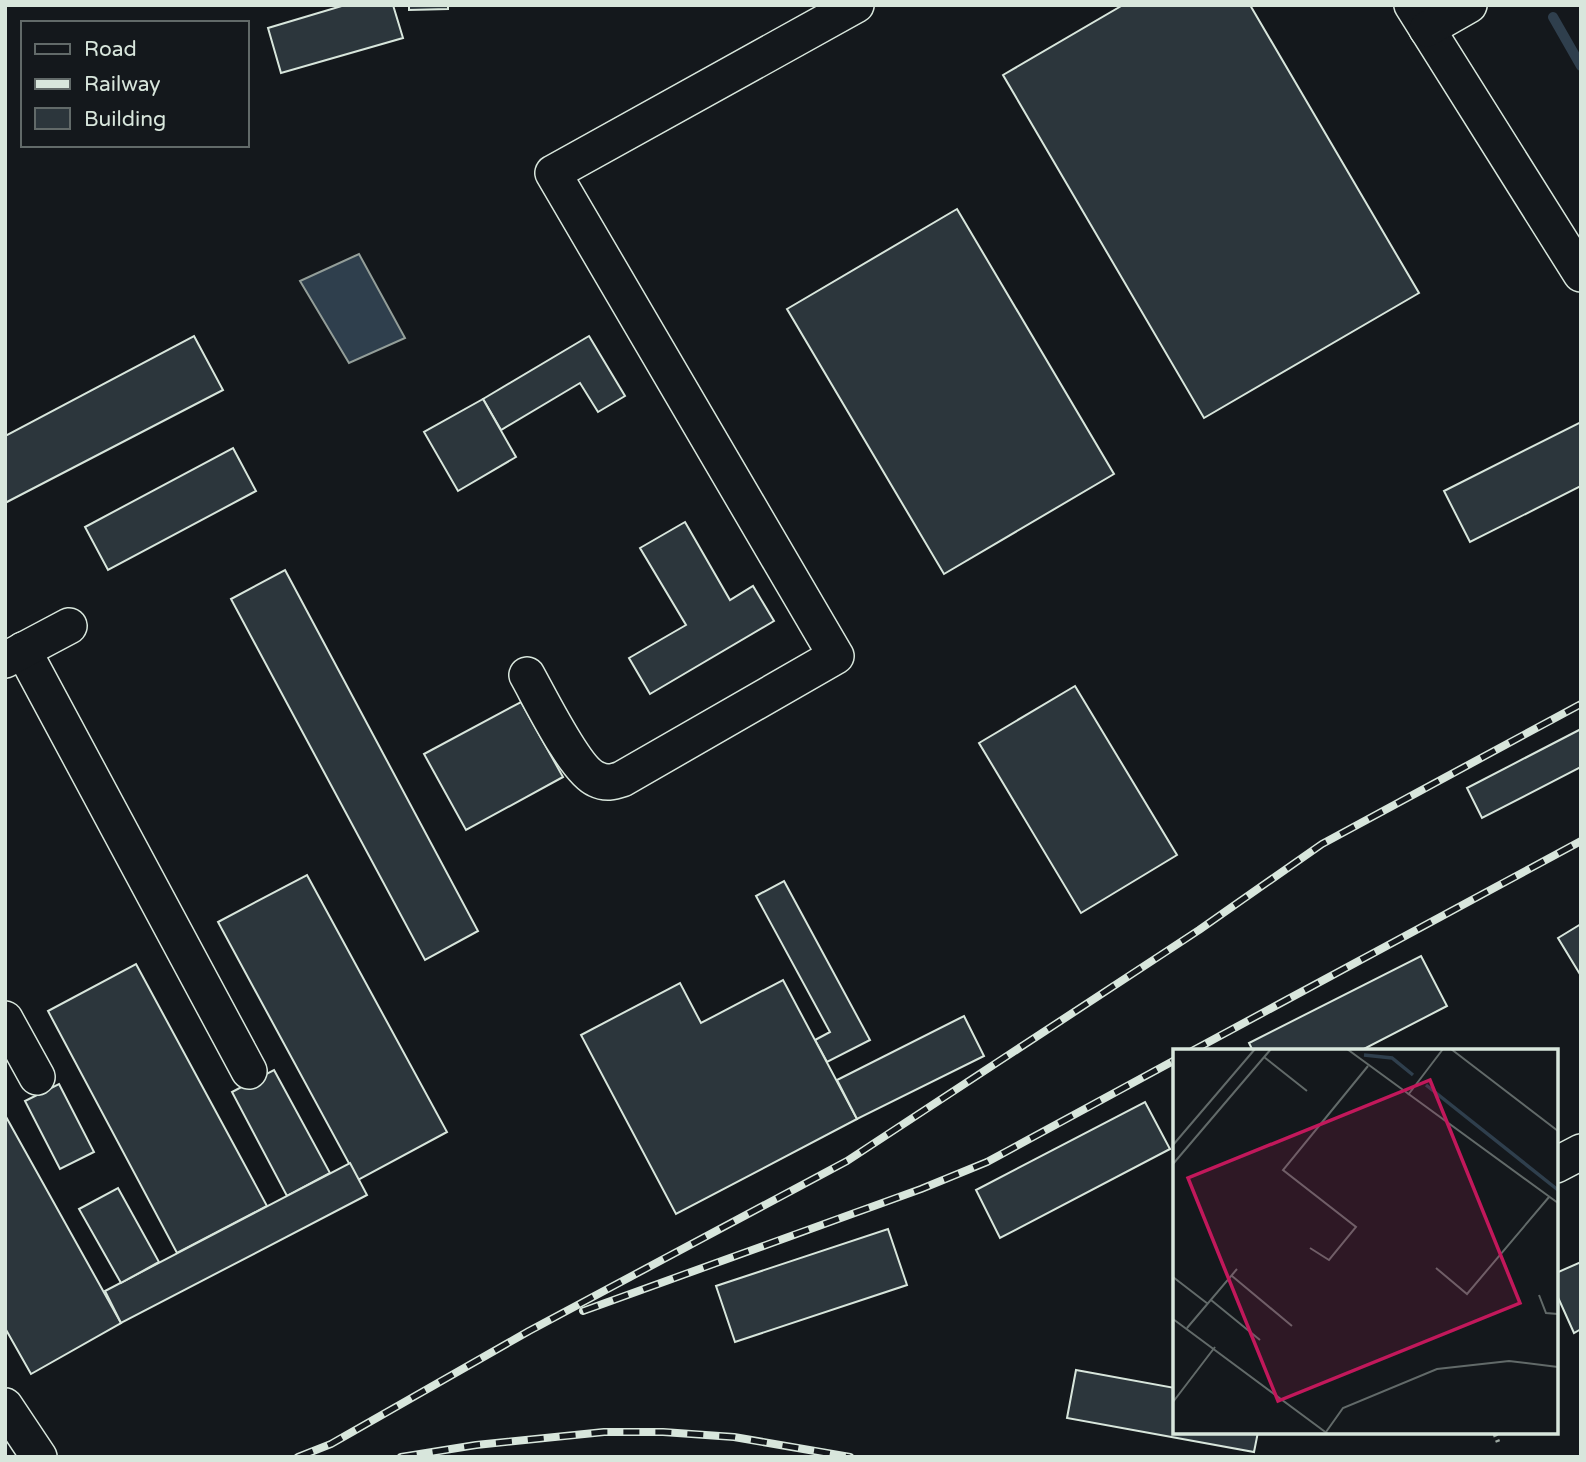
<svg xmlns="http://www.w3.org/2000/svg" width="1586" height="1462" font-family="'Varela Round',sans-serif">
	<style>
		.water { fill: #2f3f4d; stroke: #939e99; stroke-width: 2 }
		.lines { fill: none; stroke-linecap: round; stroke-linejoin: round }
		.stream { stroke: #2f3f4d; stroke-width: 10 }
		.building { fill: #2c363c; stroke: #d8e6dc; stroke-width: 2 }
		.minor-casing { stroke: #d8e6dc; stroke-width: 38 }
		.path { stroke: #9da8a2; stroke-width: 4.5; stroke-dasharray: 5 3.5; stroke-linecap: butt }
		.minor { stroke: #14181c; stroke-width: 35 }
		.rail-casing { stroke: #d8e6dc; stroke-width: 8 }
		.rail { stroke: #14181c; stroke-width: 5; stroke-dasharray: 16; stroke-linecap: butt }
		.inset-river { fill: none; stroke: #2f3f4d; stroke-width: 3.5 }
		.inset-road { fill: none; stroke: #626a69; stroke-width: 2 }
		.view { fill: #c2185b; fill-opacity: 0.15; stroke: #c2185b; stroke-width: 3.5 }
		.inset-edge { fill: none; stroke: #d8e6dc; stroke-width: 3.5 }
	</style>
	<rect width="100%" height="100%" fill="#14181c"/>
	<path class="water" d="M359 254 405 338 349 363 300 281Z"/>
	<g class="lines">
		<path class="stream" d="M1553 17 1581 66"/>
	</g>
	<g class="building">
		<path d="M345 5H393L403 38 281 73 268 28Z"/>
		<path d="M409 5H448V9L409 10Z"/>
		<path d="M1123 5H1250L1419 293 1204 418 1003 75Z"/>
		<path d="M957 209 1114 474 944 574 787 309Z"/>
		<path d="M194 336 223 390 5 503V436Z"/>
		<path d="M589 336 625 396 598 412 580 383 501 430 483 399Z"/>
		<path d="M483 399 516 457 458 491 424 432Z"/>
		<path d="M1581 422V486L1470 542 1444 491Z"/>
		<path d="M233 448 256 491 108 570 85 527Z"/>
		<path d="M685 522 730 600 753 586 774 621 650 694 629 658 686 625 640 548Z"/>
		<path d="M285 570 478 931 425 960 231 599Z"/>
		<path d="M1075 686 1177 855 1081 913 979 743Z"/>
		<path d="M521 702 563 777 466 830 424 754Z"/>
		<path d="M1581 729V767L1482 818 1467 788Z"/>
		<path d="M307 875 447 1132 358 1180 218 922Z"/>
		<path d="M784 881 870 1040 827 1062 815 1040 830 1032 756 896Z"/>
		<path d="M1581 924V976L1558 938Z"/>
		<path d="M1421 956 1447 1006 1360 1051H1253L1249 1043Z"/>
		<path d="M136 964 267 1206 177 1253 48 1011Z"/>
		<path d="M783 980 857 1119 676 1214 581 1035 680 983 701 1023Z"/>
		<path d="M964 1016 984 1056 857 1119 837 1080Z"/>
		<path d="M274 1070 330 1173 287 1196 232 1092Z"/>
		<path d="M59 1084 94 1152 60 1169 25 1101Z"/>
		<path d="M1145 1102 1170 1149 1000 1238 976 1190Z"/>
		<path d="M5 1115 121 1323 31 1374 5 1328Z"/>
		<path d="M350 1163 367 1195 121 1323 105 1291Z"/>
		<path d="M118 1188 159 1262 121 1283 79 1209Z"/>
		<path d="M888 1229 907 1285 735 1342 716 1286Z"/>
		<path d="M1581 1262V1329L1574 1333 1556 1293V1273Z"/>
		<path d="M1076 1370 1175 1388V1432H1258L1254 1452 1067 1418Z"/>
	</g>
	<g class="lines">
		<g class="minor-casing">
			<g id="minor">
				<path d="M1412 5 1581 274"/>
				<path d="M1427 29 1469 5"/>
				<path d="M23 650 249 1071"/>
				<path d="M5 660 69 626"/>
				<path d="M527 675C540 698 575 770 596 779 606 784 613 782 622 779L836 656 553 173 856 5"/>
				<path d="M5 1019 37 1077"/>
				<path d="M1556 1165 1581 1152"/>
				<path d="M5 1406 39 1457"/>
			</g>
		</g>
		<path class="path" d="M1494 1432 1498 1442"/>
		<use href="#minor" class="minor"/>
		<g class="rail-casing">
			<g id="rail">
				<path d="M1192 1051 1581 841"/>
				<path d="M583 1311 921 1189 987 1162 1175 1060"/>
				<path d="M298 1457 331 1444 529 1331 847 1161 1199 930 1322 844 1581 704"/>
				<path d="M401 1457 476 1445 604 1432H663L734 1437 850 1457"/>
			</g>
		</g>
		<use href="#rail" class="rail"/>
	</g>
	<g transform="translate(1173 1049)">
		<rect width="385" height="385" fill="#14181c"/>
		<path class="inset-river" d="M191 6 219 9 240 26M253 36 385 141"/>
		<path class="inset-road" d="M174 0 385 154M278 0 385 82M91 8 134 42M235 46 270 0M0 96 82 0M0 115 98 0M137 199 156 211 183 178 110 121 195 17M263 219 294 245 376 148M59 227 119 277M0 228 35 255M366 246 373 264 385 265M38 251 87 291M0 270 155 385M14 279 64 220M0 353 42 298M153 383 170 359 264 320 336 312 385 318"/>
		<path class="view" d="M257 31 347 254 105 352 15 129Z"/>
		<rect width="385" height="385" class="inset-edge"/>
	</g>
	<rect width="1586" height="1462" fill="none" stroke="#d8e6dc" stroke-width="14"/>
	<rect x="21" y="21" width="228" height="126" fill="#14181c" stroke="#626a69" stroke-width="2"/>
	<rect x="35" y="44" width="35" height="10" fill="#14181c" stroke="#626a69" stroke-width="2"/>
	<text x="84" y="56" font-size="21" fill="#d8e6dc">Road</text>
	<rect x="35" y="79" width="35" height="10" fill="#d8e6dc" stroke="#626a69" stroke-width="2"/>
	<text x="84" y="91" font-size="21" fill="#d8e6dc">Railway</text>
	<rect x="35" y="108" width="35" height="21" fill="#2c363c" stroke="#626a69" stroke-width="2"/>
	<text x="84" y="126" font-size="21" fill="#d8e6dc">Building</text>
</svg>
